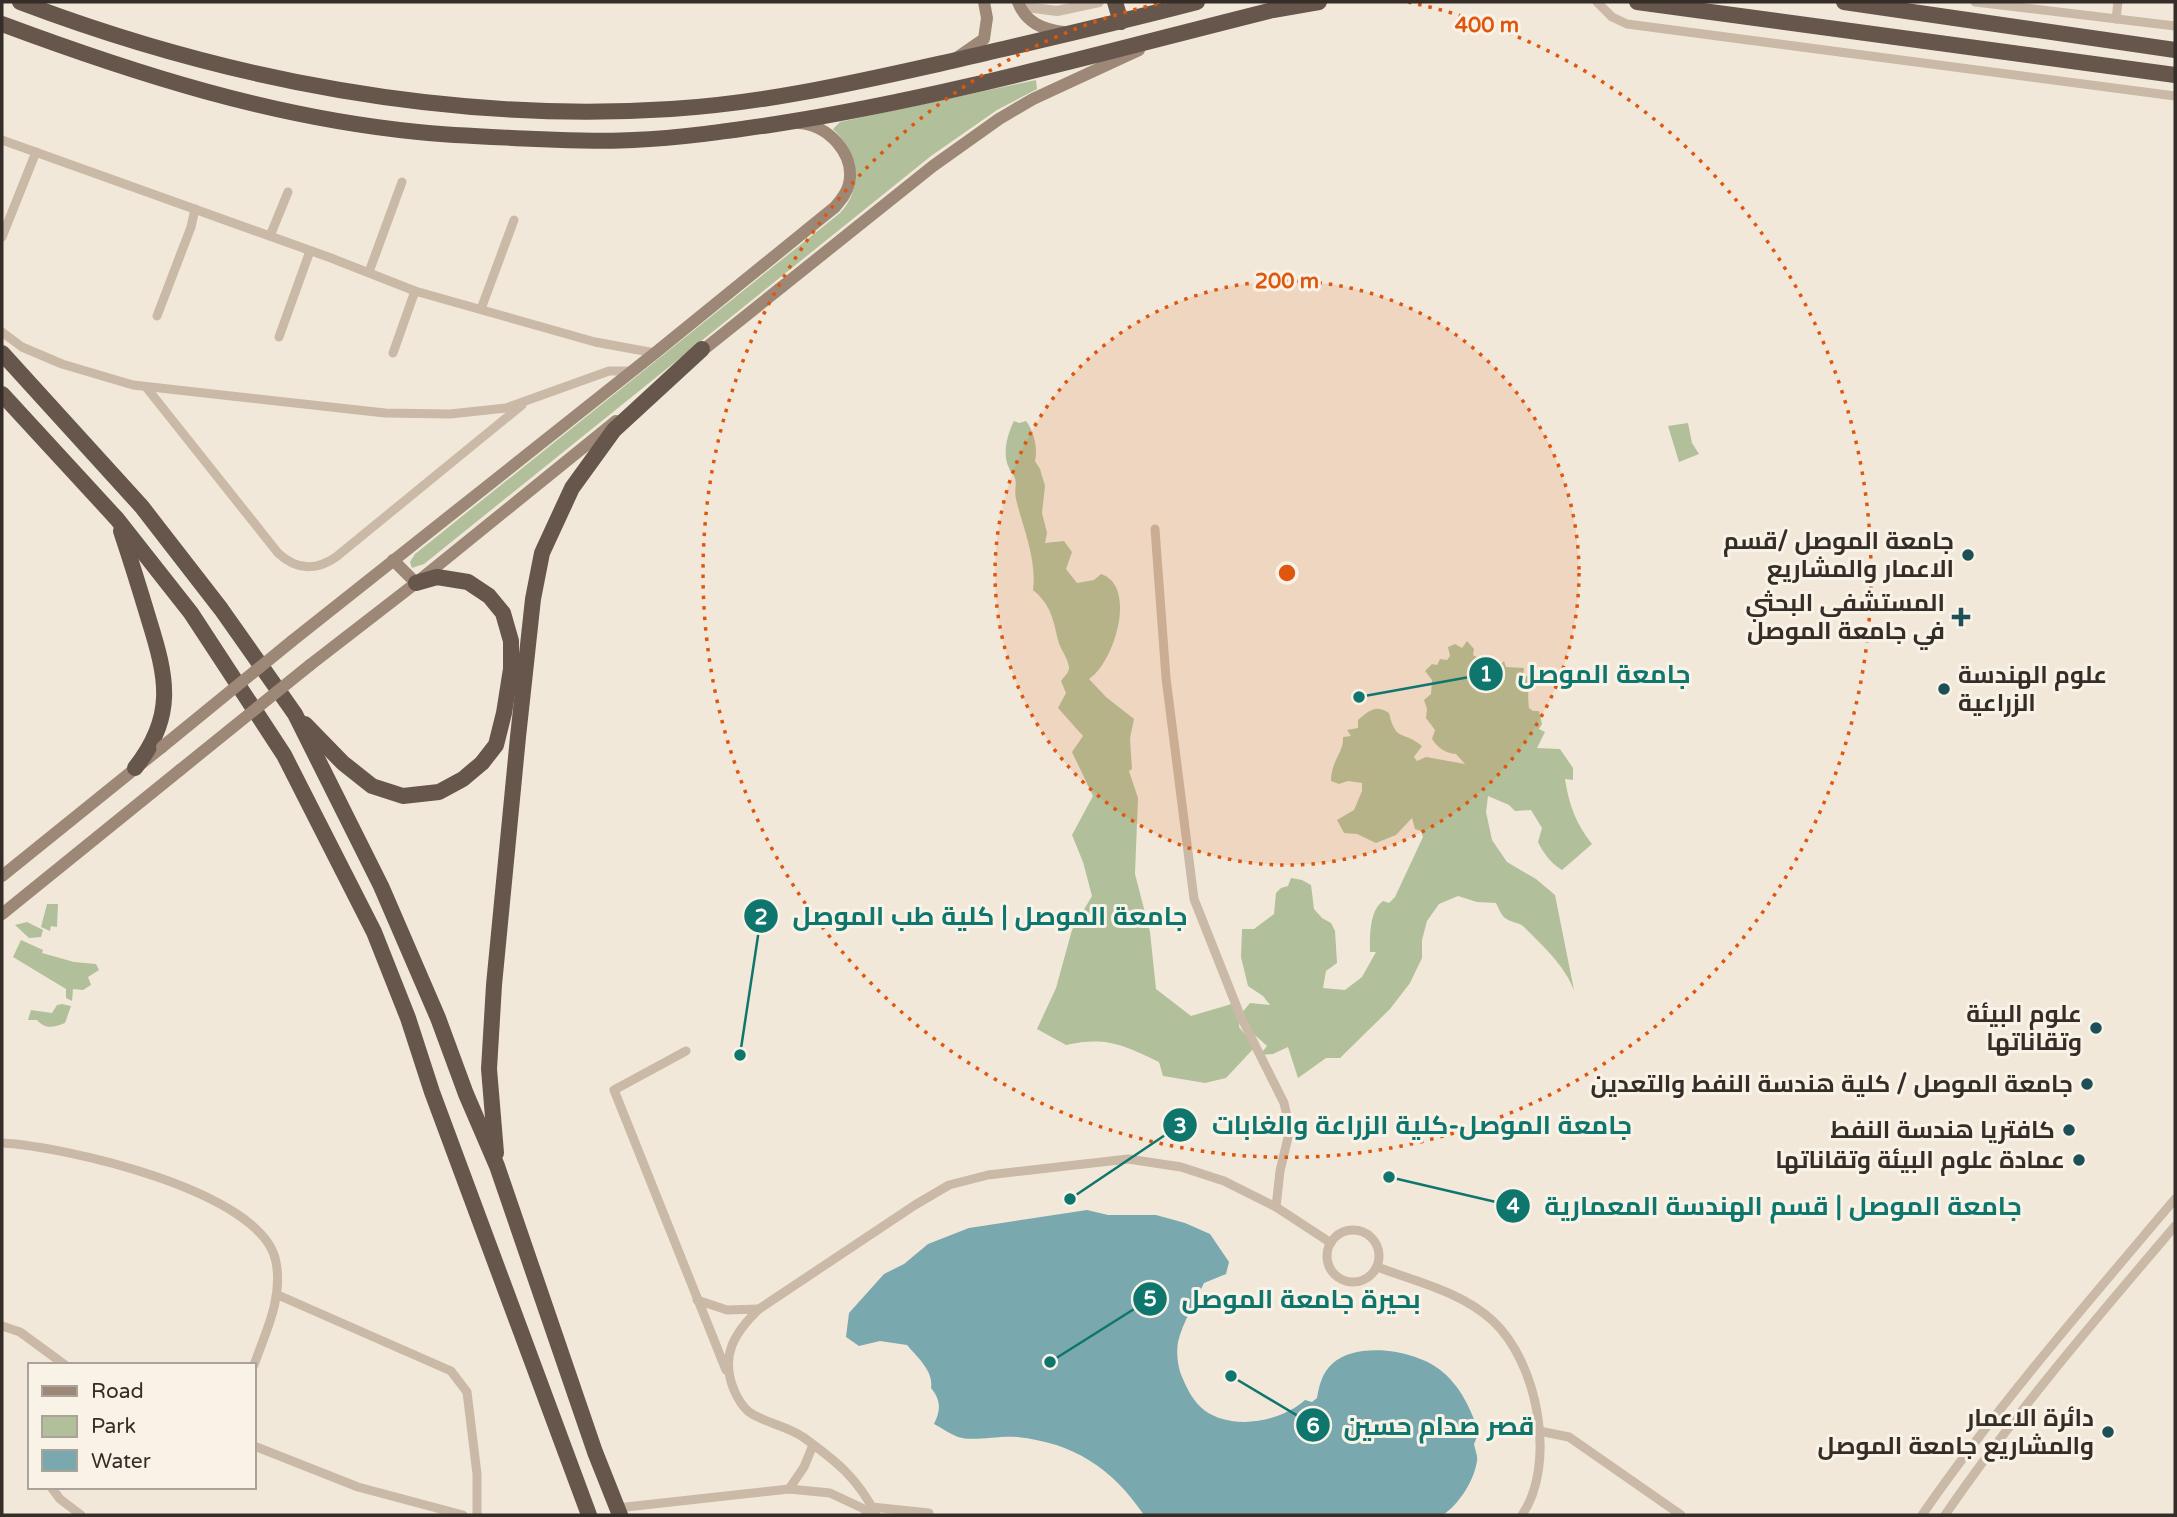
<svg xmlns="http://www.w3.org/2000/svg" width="2177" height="1517" font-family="'Varela Round',Cairo,sans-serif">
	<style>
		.green { fill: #b1c09a }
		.water { fill: #79a8ae }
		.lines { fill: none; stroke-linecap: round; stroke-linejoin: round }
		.minor { stroke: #c9b9a6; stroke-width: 9 }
		.tertiary { stroke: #c9b9a6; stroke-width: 10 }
		.secondary { stroke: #9d8877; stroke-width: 12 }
		.trunk { stroke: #66564b; stroke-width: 16 }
		.secondary-bridge { stroke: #9d8877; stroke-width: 12 }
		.ring { fill: none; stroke: #df570d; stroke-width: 3.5; stroke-dasharray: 3.5 7 }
		.poi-dot { fill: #1d4f57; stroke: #f9f2e6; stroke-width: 2.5 }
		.labels { text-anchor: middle; stroke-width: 6; stroke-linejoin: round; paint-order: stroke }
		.poi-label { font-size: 24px; font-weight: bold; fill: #352d27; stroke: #f9f2e6; text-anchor: end }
		.centre { fill: #df570d; stroke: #f9f2e6; stroke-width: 3.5 }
		.ring-label { font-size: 21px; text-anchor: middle; font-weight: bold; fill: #df570d; stroke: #f9f2e6; stroke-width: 6; stroke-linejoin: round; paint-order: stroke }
		.leader { fill: none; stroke: #0f766e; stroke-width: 2.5 }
		.callout-dot { fill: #0f766e; stroke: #f9f2e6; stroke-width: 2.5 }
		.mark-label { font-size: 21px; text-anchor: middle; font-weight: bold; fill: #fff }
		.callout-label { font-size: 26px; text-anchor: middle; font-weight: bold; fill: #0f766e; stroke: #f9f2e6; stroke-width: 6; stroke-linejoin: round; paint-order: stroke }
	</style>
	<rect width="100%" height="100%" fill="#f1e8da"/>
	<g class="green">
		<path d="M1036 80 1037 89 997 110 931 156 424 564 412 568 410 562 415 554 840 213C865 186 858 153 833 129L840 122Z"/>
		<path d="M1014 421 1019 423 1026 421C1034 431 1038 448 1035 461L1040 469 1045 486 1042 513 1047 533 1045 543 1064 541 1072 552 1066 569 1077 583 1094 580 1101 574C1138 586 1114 663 1089 679L1106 697 1134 719 1130 738 1132 769 1129 771 1138 798 1135 874 1150 932 1156 989 1191 1016 1235 1003 1240 1015 1250 1003 1270 1005 1263 996 1248 986 1241 957 1242 929H1254L1274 914 1276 893 1281 888 1288 886 1291 878 1302 880 1311 885 1314 909 1322 918 1331 923 1335 931 1337 963 1326 971 1323 988 1345 990 1362 977 1376 952H1370C1370 937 1369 911 1383 901L1389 903 1395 897 1423 837 1421 831 1415 829 1412 818 1396 835 1376 843 1357 834 1344 833 1337 820 1354 810 1362 791V783L1348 781 1339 784 1331 781C1331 760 1344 753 1343 737L1351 736 1347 730 1358 728V720C1369 711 1375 704 1389 713 1396 743 1403 730 1422 746L1414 757 1417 761 1426 757 1465 764 1456 754C1445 753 1438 748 1432 739L1435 730 1426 718 1427 709 1424 700 1431 694 1432 680 1425 671 1432 664 1437 665 1440 659 1447 660 1450 656 1448 647 1455 644 1462 648 1467 641 1474 649 1473 655 1482 660 1484 666H1499L1504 661 1506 667 1524 668 1523 677 1536 674 1537 678C1526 686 1528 695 1529 708L1533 711H1539L1542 724 1539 729 1545 732 1537 748 1560 749 1573 768V780L1565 779C1569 805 1576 824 1592 844L1562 870C1552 864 1543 853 1538 842L1542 828 1531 810 1515 811 1509 805 1488 796 1486 812 1492 840 1507 862 1536 879 1555 895 1574 990C1564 965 1544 947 1525 928 1520 922 1511 923 1505 918 1501 915 1498 907 1496 903L1477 902 1458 896 1439 904 1427 921 1422 940V958L1410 983 1390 1009 1340 1058H1326L1298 1078 1288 1047 1273 1054 1260 1055 1267 1046 1244 1025 1240 1017 1239 1027 1255 1047 1226 1078 1205 1083 1163 1076 1159 1062C1123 1045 1106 1036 1066 1045L1037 1029 1056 988 1072 930 1092 896 1083 862 1072 835 1093 796 1072 752 1083 736 1058 708 1066 693 1061 681C1064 676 1069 674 1069 667 1068 658 1060 649 1058 640 1053 619 1051 605 1033 590 1037 560 1023 528 1016 499 1014 492 1017 484 1015 478 1014 474 1010 472 1009 468 1002 454 1007 435 1014 421Z"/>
		<path d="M1688 423 1692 443 1699 454 1679 462 1668 426Z"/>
		<path d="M47 904H58L57 927 51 926 50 931 41 927Z"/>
		<path d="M27 922 43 930 41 937 29 938 15 925Z"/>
		<path d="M21 940 43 950 42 953 74 962 96 964 99 970 88 977 91 985 83 990 73 989 72 1001 66 998V989L13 957Z"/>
		<path d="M62 1004 71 1006 65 1023C54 1027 46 1030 37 1020H28L31 1010 52 1013 57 1005Z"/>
	</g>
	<path class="water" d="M1087 1210 1108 1215H1156L1185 1223 1210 1234 1229 1262 1226 1274 1204 1283C1196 1300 1182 1324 1178 1342 1176 1354 1178 1369 1183 1379 1188 1391 1194 1402 1204 1410 1232 1431 1281 1422 1305 1400L1312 1402 1317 1398C1319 1386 1322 1373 1332 1364 1357 1341 1413 1350 1439 1369 1461 1386 1470 1408 1479 1432L1474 1444C1475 1450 1478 1456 1477 1461 1474 1481 1459 1504 1443 1515H1144C1112 1468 1074 1443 1017 1437 1000 1435 973 1442 958 1437 950 1434 942 1428 934 1424 941 1410 941 1400 931 1388 934 1371 917 1357 907 1345L880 1341 859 1346 846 1337 849 1313 884 1274 904 1264 928 1244 969 1228Z"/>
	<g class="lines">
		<g class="minor">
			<path d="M1597 2 1612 17 1627 24 2175 96"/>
			<path d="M1975 2 2175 26"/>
			<path d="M2116 19 2118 2"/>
			<path d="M2 140 331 258 415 291 595 342 655 353"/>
			<path d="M270 236 288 192"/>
			<path d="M2 237 36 152"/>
			<path d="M369 272 402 182"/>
			<path d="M481 309 514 220"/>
			<path d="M157 316 191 227 195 209"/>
			<path d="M2 332 22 347 62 364 133 385 385 413 450 414 506 408 609 371H632"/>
			<path d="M279 337 310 251"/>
			<path d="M393 353 415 291"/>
			<path d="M146 387 278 553C296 570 316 571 336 557L522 405"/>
			<path d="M1155 529 1166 678 1194 899 1240 1015 1284 1103 1290 1129 1280 1171 1276 1207"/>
			<path d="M686 1051 614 1090 726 1370"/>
			<path d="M2 1143C63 1146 264 1191 276 1262 283 1298 266 1331 254 1365"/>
			<circle cx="1353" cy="1256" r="26"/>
			<path d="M1377 1267C1415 1281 1462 1292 1493 1321 1538 1363 1557 1464 1522 1515"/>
			<path d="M278 1295 451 1371 467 1392 477 1474V1515"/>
			<path d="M697 1300 727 1310 759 1309"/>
			<path d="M2 1326 20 1332 65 1365"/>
			<path d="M1539 1431 1569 1437 1681 1515"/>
			<path d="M254 1446 358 1487 463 1515"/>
			<path d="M51 1487 60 1499 81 1515"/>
			<path d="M789 1489 804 1467 813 1445"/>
			<path d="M872 1507 929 1513"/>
			<path d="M617 1508 789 1489 830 1493 862 1508 871 1515"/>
			<path d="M876 1515C858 1478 836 1461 803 1437 787 1426 765 1423 749 1412 743 1407 737 1397 734 1390 720 1356 734 1333 759 1309L915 1205 949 1185 988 1175 1128 1159 1181 1167 1224 1181 1276 1207 1331 1243"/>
			<path d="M1922 1515C1999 1404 2088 1302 2175 1199"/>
			<path d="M1945 1515C2015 1413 2095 1320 2175 1226"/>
		</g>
		<path class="tertiary" d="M1019 6 1057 11 1099 2"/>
		<g class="secondary">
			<path d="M1018 2C1026 23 1042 29 1063 32"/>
			<path d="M958 57 984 39 987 18 984 2"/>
			<path d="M698 354 933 166 999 119 1033 99 1139 50"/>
			<path d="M393 560 416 583"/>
			<path d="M292 641 655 353 835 207C841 200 847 193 849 184 856 154 827 124 799 123"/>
			<path d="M310 665 416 583 616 421"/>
			<path d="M2 876 162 747"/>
			<path d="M2 914 180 770"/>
		</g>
		<g class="trunk">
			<path d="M20 2C226 80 449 123 671 109 768 103 862 81 956 60 1037 41 1117 23 1197 2"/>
			<path d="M1115 2 1121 22"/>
			<path d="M1637 2 2175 75"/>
			<path d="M1844 2 2175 50"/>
			<path d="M2 24C136 74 274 118 418 132 457 136 496 137 535 139 568 140 601 142 633 140 681 138 729 131 776 124 944 98 1108 51 1273 10L1319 2"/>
			<path d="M2 353 142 507 221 609 295 714 381 886 438 1018 466 1094 497 1166 595 1452 620 1515"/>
			<path d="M2 394 117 519 191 613 284 755 374 932 408 1018 432 1092 589 1515"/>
			<path d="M121 531C131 561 140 590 149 620 167 678 176 716 135 768"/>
			<path d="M305 724 343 763 372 786 403 796 439 792 463 779 482 763 496 745 504 713 511 669V641L503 613 489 596 468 582 437 577 416 583"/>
			<path d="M496 1153 489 1069 494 985 518 737 533 599 542 553 572 488 614 430 702 349"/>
		</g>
		<g class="secondary-bridge">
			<path d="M162 747 292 641"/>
			<path d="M180 770 310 665"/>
		</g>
	</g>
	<circle cx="1287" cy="573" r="292" fill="#df570d" fill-opacity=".12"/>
	<g class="ring">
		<circle cx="1287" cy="573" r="292"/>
		<path d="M1408 2A584 584 0 1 1 1166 2"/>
	</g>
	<g class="poi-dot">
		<circle cx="1968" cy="555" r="7"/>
		<path d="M1957.5 606.5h7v7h7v7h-7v7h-7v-7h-7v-7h7z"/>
		<circle cx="1944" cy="689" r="7"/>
		<circle cx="2096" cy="1028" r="7"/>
		<circle cx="2087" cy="1084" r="7"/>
		<circle cx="2069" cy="1130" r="7"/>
		<circle cx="2079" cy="1160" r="7"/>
		<circle cx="2108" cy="1432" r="7"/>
	</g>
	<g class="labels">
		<g class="poi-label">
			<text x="1954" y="549">جامعة الموصل /قسم<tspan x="1954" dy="28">الاعمار والمشاريع</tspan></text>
			<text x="1945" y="611">المستشفى البحثي<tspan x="1945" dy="28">في جامعة الموصل</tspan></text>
			<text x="1958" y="683" text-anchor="start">علوم الهندسة<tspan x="1958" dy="28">الزراعية</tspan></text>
			<text x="2082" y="1022">علوم البيئة<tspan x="2082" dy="28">وتقاناتها</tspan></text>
			<text x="2073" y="1092">جامعة الموصل / كلية هندسة النفط والتعدين</text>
			<text x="2055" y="1138">كافتريا هندسة النفط</text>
			<text x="2065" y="1168">عمادة علوم البيئة وتقاناتها</text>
			<text x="2094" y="1426">دائرة الاعمار<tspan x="2094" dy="28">والمشاريع جامعة الموصل</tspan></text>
		</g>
	</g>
	<circle cx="1287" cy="573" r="10" class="centre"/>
	<g class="ring-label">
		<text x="1487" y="32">400 m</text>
		<text x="1287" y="288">200 m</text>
	</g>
	<path class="leader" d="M1359 697L1486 674M740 1055L761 916M1070 1199L1180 1125M1389 1177L1513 1206M1050 1362L1150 1299M1231 1376L1313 1425"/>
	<g class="callout-dot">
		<circle cx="1359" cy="697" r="7"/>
		<circle cx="740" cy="1055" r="7"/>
		<circle cx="1070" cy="1199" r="7"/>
		<circle cx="1389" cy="1177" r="7"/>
		<circle cx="1050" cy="1362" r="7"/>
		<circle cx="1231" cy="1376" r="7"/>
		<circle cx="1486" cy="674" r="18"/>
		<circle cx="761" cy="916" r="18"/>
		<circle cx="1180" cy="1125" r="18"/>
		<circle cx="1513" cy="1206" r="18"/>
		<circle cx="1150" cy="1299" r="18"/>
		<circle cx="1313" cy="1425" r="18"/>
	</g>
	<g class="mark-label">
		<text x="1486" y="681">1</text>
		<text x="761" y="924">2</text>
		<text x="1180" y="1133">3</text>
		<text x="1513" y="1213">4</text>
		<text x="1150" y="1306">5</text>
		<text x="1313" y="1433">6</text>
	</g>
	<g class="callout-label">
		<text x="1604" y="683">جامعة الموصل</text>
		<text x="990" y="925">جامعة الموصل | كلية طب الموصل</text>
		<text x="1422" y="1134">جامعة الموصل-كلية الزراعة والغابات</text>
		<text x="1783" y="1215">جامعة الموصل | قسم الهندسة المعمارية</text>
		<text x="1301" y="1308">بحيرة جامعة الموصل</text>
		<text x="1439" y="1435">قصر صدام حسين</text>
	</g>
	<rect width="2177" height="1517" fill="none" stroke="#352d27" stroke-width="7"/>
	<rect x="28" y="1363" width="228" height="126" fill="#f9f2e6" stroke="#aba39a" stroke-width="2"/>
	<rect x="42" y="1386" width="35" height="10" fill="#9d8877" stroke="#aba39a" stroke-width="2"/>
	<text x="91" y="1398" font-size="21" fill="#352d27">Road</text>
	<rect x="42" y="1416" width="35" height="21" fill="#b1c09a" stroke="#aba39a" stroke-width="2"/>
	<text x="91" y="1433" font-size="21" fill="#352d27">Park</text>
	<rect x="42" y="1450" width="35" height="21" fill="#79a8ae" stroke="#aba39a" stroke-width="2"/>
	<text x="91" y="1468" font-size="21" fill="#352d27">Water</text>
</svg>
